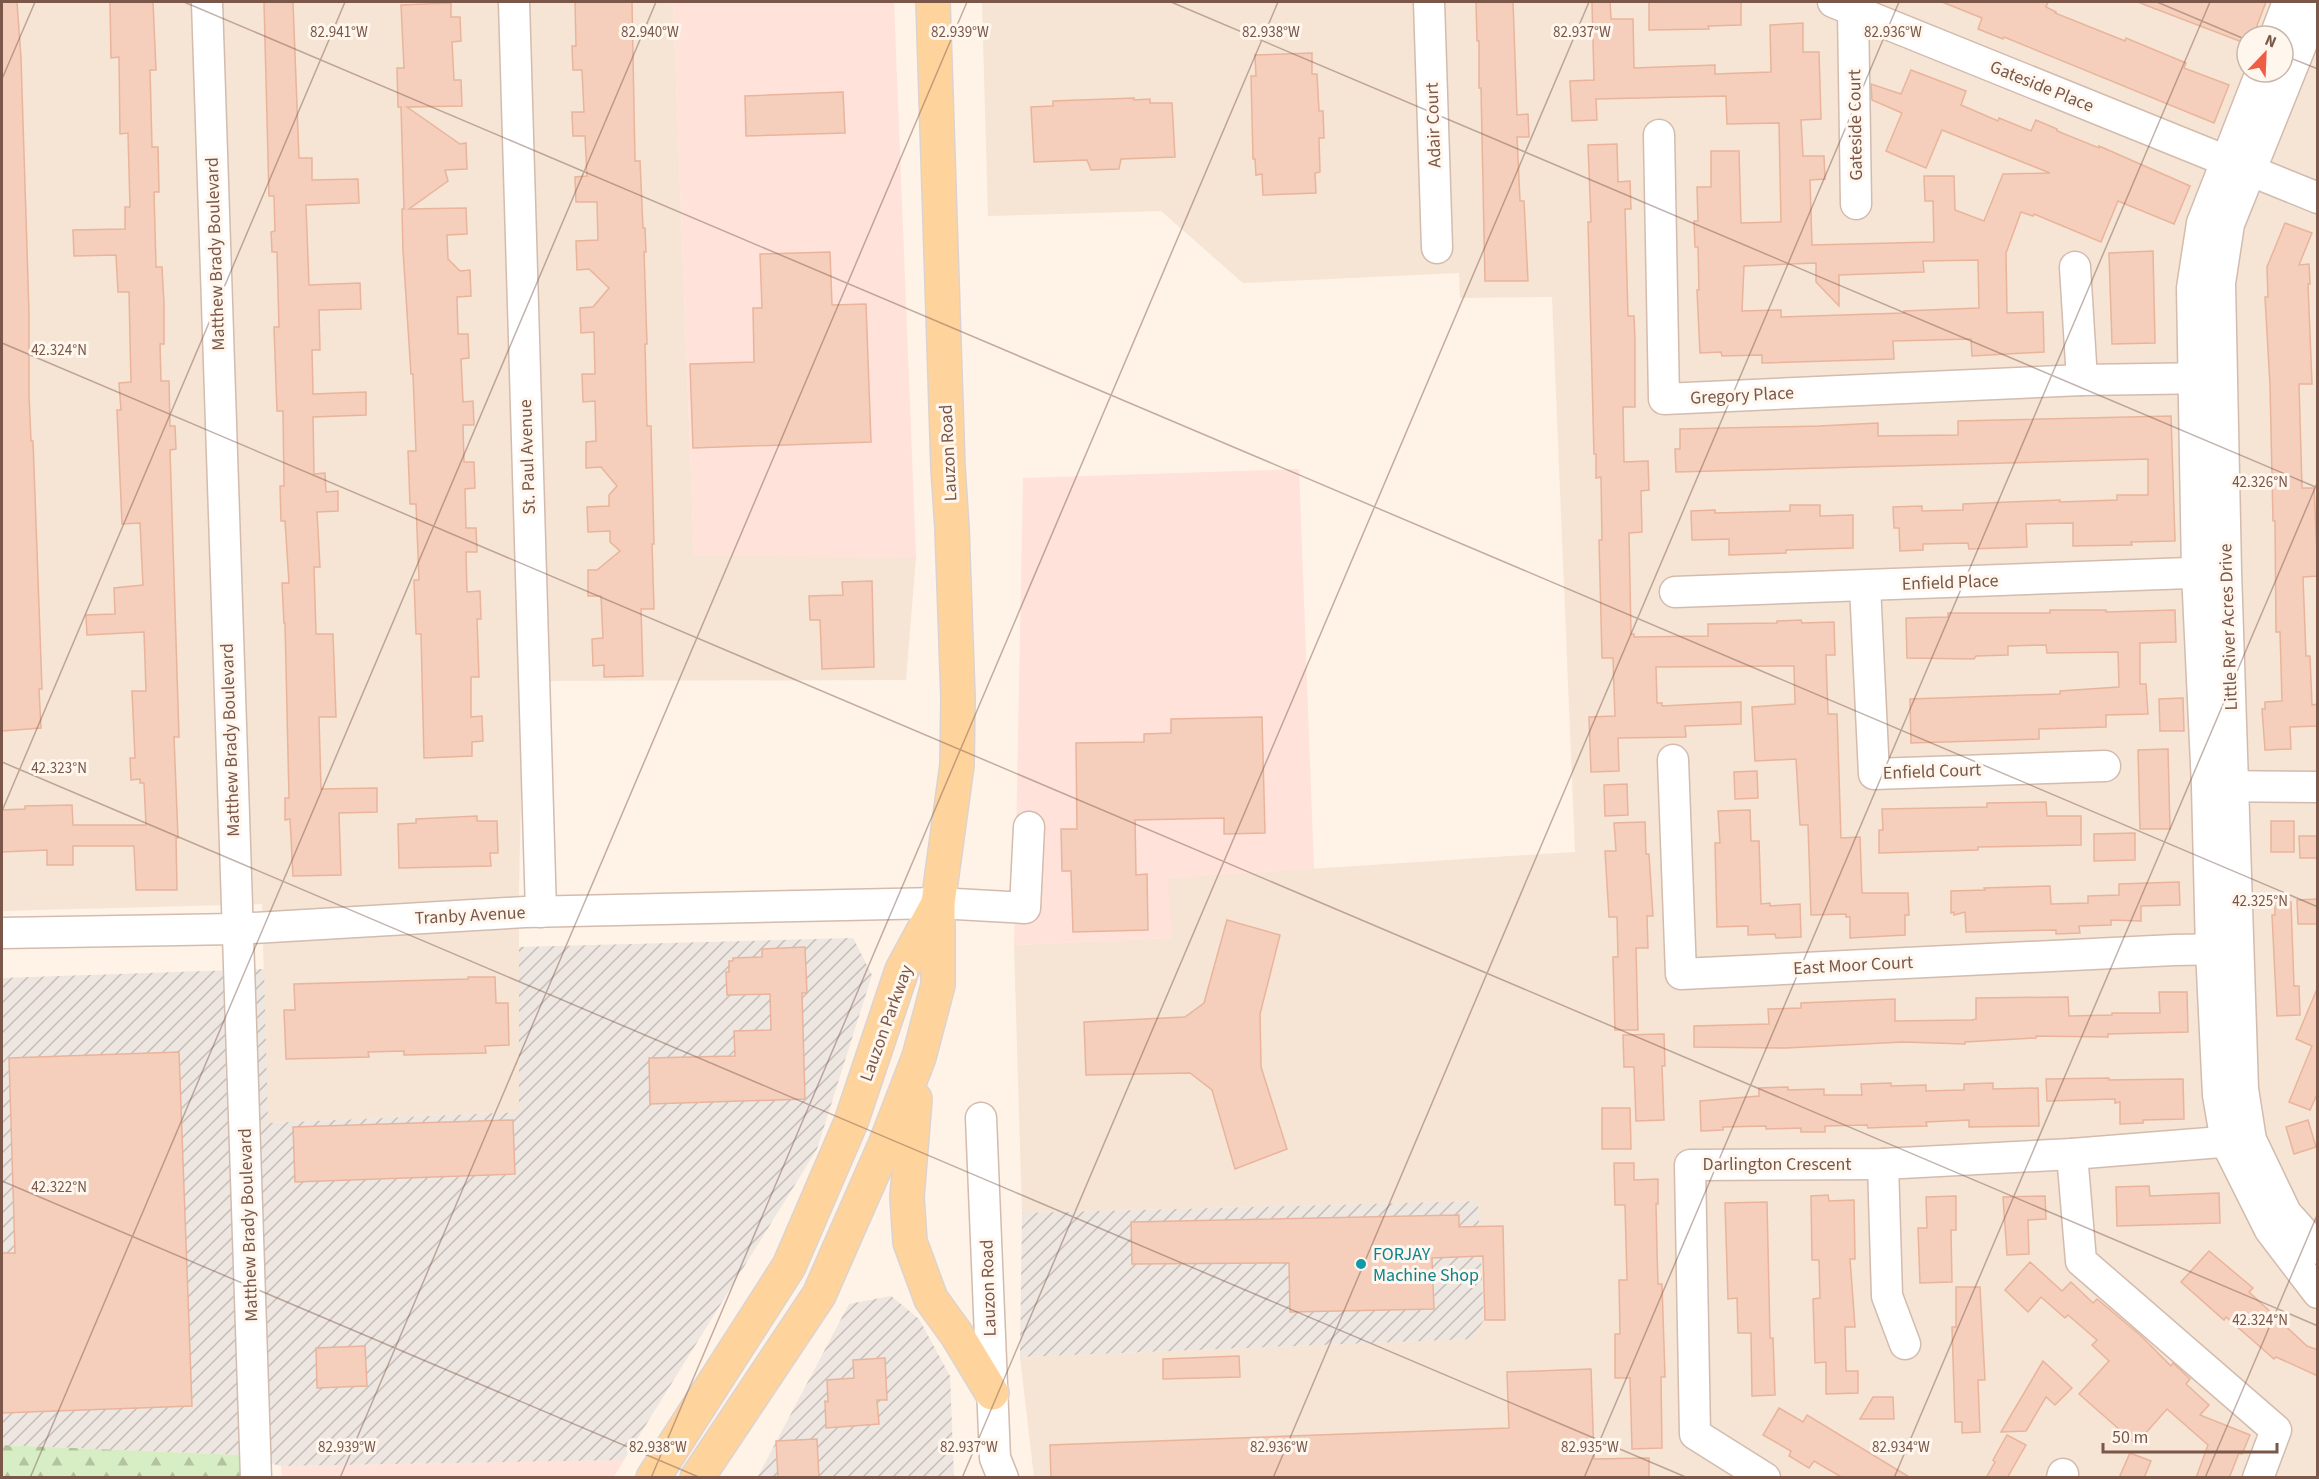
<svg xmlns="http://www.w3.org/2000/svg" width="2319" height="1479" font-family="'Source Sans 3',sans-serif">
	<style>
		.residential { fill: #f6e4d4; fill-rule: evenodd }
		.commercial { fill: #ffe2d9 }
		.industrial { fill: url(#industrial-furrows) }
		.forest { fill: url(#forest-firs) }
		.building { fill: #f5cfbc; stroke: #e9b49b; stroke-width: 1.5; fill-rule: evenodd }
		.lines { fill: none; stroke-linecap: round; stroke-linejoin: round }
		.minor-casing { stroke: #d3bcae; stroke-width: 33 }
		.major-casing { stroke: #dcd3d0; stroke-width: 36 }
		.minor { stroke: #fff; stroke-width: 30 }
		.major { stroke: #ffd49c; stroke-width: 33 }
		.ticks { fill: none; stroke: #7a5749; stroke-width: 1.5; stroke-opacity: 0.45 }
		.culture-dot { fill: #0f9aa8; stroke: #fff7ee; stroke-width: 2 }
		.labels { text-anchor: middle; stroke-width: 6; stroke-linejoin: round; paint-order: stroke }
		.street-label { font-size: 18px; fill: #7a5749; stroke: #fff7ee }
		.culture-label { font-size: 18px; fill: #0d838f; stroke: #fff7ee; text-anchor: start }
		.ticks-label { font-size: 15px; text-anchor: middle; fill: #7a5749; stroke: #fff7ee; stroke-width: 6; stroke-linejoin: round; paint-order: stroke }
	</style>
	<defs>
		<pattern id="industrial-furrows" width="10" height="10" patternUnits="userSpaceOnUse" patternTransform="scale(1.5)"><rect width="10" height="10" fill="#eee6e0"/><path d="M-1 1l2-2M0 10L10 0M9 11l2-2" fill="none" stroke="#c6bdb8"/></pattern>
		<pattern id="forest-firs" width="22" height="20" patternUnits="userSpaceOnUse" patternTransform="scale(1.5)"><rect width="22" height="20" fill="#d7edc3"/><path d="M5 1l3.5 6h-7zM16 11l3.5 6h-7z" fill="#b3c3a0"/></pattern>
	</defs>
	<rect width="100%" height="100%" fill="#fef3e6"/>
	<g class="residential">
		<path d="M2 2H673L694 555 916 557 906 680 524 681 519 885V1112L268 1123 262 904 2 911Z"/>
		<path d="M982 2H2317V1477H1034L1020 1357 1471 1339 1484 1320 1478 1201 1022 1213 1014 945 1171 938 1167 878 1575 852 1552 297 1460 298 1459 273 1243 283 1161 211 988 216ZM2247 36H2283V72H2247Z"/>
	</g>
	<g class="commercial">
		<path d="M673 2H894L916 557 694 556Z"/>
		<path d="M1299 469 1314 869 1168 878 1172 938 1014 945 1023 478Z"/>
		<path d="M624 1460 613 1478H282L281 1466Z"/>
	</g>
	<g class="industrial">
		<path d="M853 938 872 975 817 1149 624 1460 281 1466 239 1455 2 1445V978L264 969 268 1123 519 1112V947Z"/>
		<path d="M1478 1201 1484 1320 1472 1339 1020 1357 1022 1213Z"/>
		<path d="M891 1296 919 1319 950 1376 954 1477 757 1478 849 1304Z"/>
	</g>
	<path class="forest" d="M2 1445 239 1455 240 1477H2Z"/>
	<g class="building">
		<path d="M2 2H17L21 58 29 313V395L31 441H33L42 689H39L41 728 2 731Z"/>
		<path d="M110 2H153L156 70H150L152 147H158L159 192H154L156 267H162L164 303V344H160L161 381H169L170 426H175L176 449 170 450 179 737H174L178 838H176L177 890H136L134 846H73V865H47V850L2 852V810L25 809V806L72 805 73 825H146L144 783H140V779L131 780 130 758H135L132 691H146L144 632 87 635 86 615 115 614 114 588 143 585 140 523 122 524 117 410H121L119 383 131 382 129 292H118L116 255 74 256 73 230 125 229V207H130L128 133 120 134 119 57 111 58Z"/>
		<path d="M264 2H293L299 158H312V180L358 179 359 203 306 205 309 285 360 283 361 309 319 310 320 350H312L313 394 366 392V415L313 417 314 474 325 473 326 492 338 491V511L317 512 320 567H314L316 634H333L336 717H319L321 789 377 788V812L339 813 341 875 293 876 290 819 285 820V798H289L285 623H284L282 583H289L285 521H281L280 486H284L283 411H277L274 327H279L277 252H272L271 232 275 231 274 196H269Z"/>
		<path d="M575 2H632L635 161H640L643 228H645L646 252H644L647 344H645L647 426H651L654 544H652L654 609H641L643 676 604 677V665L593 666 592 639 603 638 601 596H588V570H597L620 551 610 542V531L588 532 587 507 609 506V495L617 486 601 467 586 468V442L596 441 595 401 583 402 582 374H595L594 332 581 333 580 308 593 307 609 288 589 269 577 270 576 241 598 240 597 202H576L575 177 587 176 585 136H573L572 112H584L582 70H573L572 46H576Z"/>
		<path d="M1476 2H1513L1517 115 1528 114 1529 137H1517L1520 201H1524L1528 281H1485L1481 88H1479V41H1477Z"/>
		<path d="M1592 2H1610L1611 19H1633L1634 68 1715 65V74L1771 72 1770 25 1803 23V52H1819L1821 119 1801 120 1803 156H1824L1825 179 1810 180 1812 245 1934 242 1933 201H1925L1924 176H1954L1955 210 1984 221 2003 174 2050 173 1942 130 1926 168 1886 151 1902 113 1872 100 1871 84 1901 94 1911 70 1966 91 1961 105 1998 121 1999 118 2031 131 2036 120 2057 129V131L2099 148V146L2190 186 2174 224 2118 201 2101 242 2034 214 2033 216 2021 212 2006 253 2007 313 2043 312 2044 352 1972 356 1971 339 1893 341 1894 359 1762 363V355L1722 356 1721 352 1700 353 1697 290H1699L1698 247H1695L1694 221H1698L1697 187H1711V151H1739L1741 223 1781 222 1779 123 1727 124 1726 96 1596 99 1597 120 1572 121 1570 81 1594 80ZM1978 260 1979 308 1904 311V313L1781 317V310L1742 311 1744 266 1816 263V282L1839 306V275L1924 272 1923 261Z"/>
		<path d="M1649 2H1741V25L1708 26 1709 29 1649 30Z"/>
		<path d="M1942 2H2048L2046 7 2056 12 2055 13 2125 41 2126 38 2186 63 2184 68 2229 85 2214 123 2004 37 2003 39 1978 29 1982 18Z"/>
		<path d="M451 3V17H460L461 41 452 42 454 80H461L462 106 407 107 460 144 466 143 467 169 445 170 448 181 409 209 466 208 467 234 447 235 448 259 460 271 470 270 471 296 457 297 458 334H468L469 358 461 359 463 402 473 401 474 425H463L464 462H474L475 488 465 489 466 528H476L477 552H466L467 592 480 591 481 619H477L479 677H471V717L482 716 483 741 472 742V756L424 758 421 634H416L414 580H419L416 504H410L408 451H416L413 374H411L403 250 402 209H404L401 107H398L397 68H404L401 5Z"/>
		<path d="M2140 3V2H2266L2253 36H2247V44Z"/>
		<path d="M1312 53V74H1317L1319 111H1323L1324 138H1319L1320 172 1315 173 1316 193 1263 195 1262 174 1256 175 1255 159H1253L1251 76H1256L1255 55Z"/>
		<path d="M843 92 845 133 746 136 745 96Z"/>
		<path d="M1134 98V100L1150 99V103H1172L1175 157 1121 159 1119 169 1091 170 1087 160 1034 162 1031 107 1053 106V101Z"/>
		<path d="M1617 144 1618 182 1630 181 1631 209H1625L1628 316H1634L1635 340V407H1623L1624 462 1648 461 1649 490 1641 491 1642 532 1629 533 1631 634H1634V637L1708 636V624L1777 623V621L1801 620 1802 623 1834 622 1835 655H1826L1828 714H1837L1841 838 1860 837 1862 893H1908L1909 915H1905V935L1850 938V917H1846V914L1811 915 1808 825H1800L1796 759 1755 761 1752 707 1795 704 1794 666 1656 667 1657 703H1662V706L1741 702V724L1685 726 1686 737 1618 738 1619 771 1591 772 1589 717 1615 716 1613 658H1602L1599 540H1602L1601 477 1596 478V454H1594L1588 222H1591L1588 145Z"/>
		<path d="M2285 223 2312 233 2299 265 2309 264 2310 284H2308L2312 384H2299L2302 488H2314L2318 576 2303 577 2306 656H2310L2312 705 2318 704V726L2290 727 2291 749 2265 750 2262 709H2265V702L2282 701 2280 632H2276L2275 521H2273L2270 385 2265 297H2268L2267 267Z"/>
		<path d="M2153 251 2155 343 2112 344 2109 253Z"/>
		<path d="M830 252 832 305 866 304 871 442 693 448 690 364 754 362 753 308H762L760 254Z"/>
		<path d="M2171 416 2175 541 2131 542 2132 545 2073 546V523L2026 524 2027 547 1969 549 1968 543 1923 544V550L1900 551 1899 528H1894L1893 507 1922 506V511L1963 510V504L2060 500V502L2117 500V495H2148V459L1676 472 1675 449H1680V429L1819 426 1878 423V436L1958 435V421Z"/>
		<path d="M1790 505H1820V516L1853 515V548L1786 550V553L1729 555V539L1692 540 1691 511 1715 510V513L1790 511Z"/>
		<path d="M872 581 874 667 822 669 820 620H810L809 596 843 595 842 582Z"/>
		<path d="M2050 610H2106V612L2175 610 2176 642 2140 643V684H2146L2148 714 2106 715V727L2039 729V739L1911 743 1910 699 2060 694V691L2119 687 2118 652 2047 653 2046 645 2008 646V655L1976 656 1974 659 1907 658 1906 618 1948 617V613H2050Z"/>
		<path d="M2183 698 2184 731H2160L2159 699Z"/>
		<path d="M1262 717 1265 833 1224 834V818L1135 820 1136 875 1147 874 1148 930 1073 932 1071 871H1062L1061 829H1077L1076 743 1144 742V734L1171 733V719Z"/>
		<path d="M2168 749 2170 829H2140L2138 750Z"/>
		<path d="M1757 771 1758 798 1735 799 1734 772Z"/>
		<path d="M1627 784 1628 815 1605 816 1604 785Z"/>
		<path d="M2046 802 2047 816H2081V845L1978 847V850L1879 853V830H1883L1882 809 1987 807V803Z"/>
		<path d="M1750 810 1751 841H1759L1761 904 1770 903V906L1800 904 1801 937 1776 938 1775 934 1748 935V926L1717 927 1715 843H1720L1718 811Z"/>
		<path d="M477 816V821H497L498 853H490L491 866 399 868 398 824 416 823V819Z"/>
		<rect x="2271" y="821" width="23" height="31"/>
		<path d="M1645 822 1646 854H1649L1653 916H1647L1648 948H1636L1638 1030H1615L1613 957H1618L1617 917H1609L1605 851H1616L1614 823Z"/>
		<path d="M2135 833V860L2094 861V834Z"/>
		<path d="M2299 836H2318V858H2300Z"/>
		<path d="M2179 882 2180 905 2141 906V921L2111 920V925L2079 926 2080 933 2056 934V930L1966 932 1965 912 1954 915V912L1951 913V891L1985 890 1984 888 2050 886 2051 904 2088 903V896L2119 895V884Z"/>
		<path d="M2318 899V924H2298L2297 900Z"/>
		<path d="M2275 902H2291L2294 986H2299L2300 1015 2277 1016 2272 915H2275Z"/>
		<path d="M1227 920 1280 935 1260 1014 1261 1067 1287 1149 1235 1169 1212 1090 1190 1073 1086 1075 1084 1022 1185 1017 1204 1003Z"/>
		<path d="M805 947 807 993H802L805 1099 650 1104 649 1058 735 1056 734 1031 771 1030 770 994 727 995 726 972H729V961H733V958L762 957V949Z"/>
		<path d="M468 977H495L496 1003H508L509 1045 485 1046 486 1053 404 1055V1051L368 1052 369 1057 286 1059 284 1010H295L294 984 468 979Z"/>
		<path d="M2317 989 2318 1092 2310 1110 2289 1102 2312 1046 2296 1039Z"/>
		<path d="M2159 992H2187L2188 1032 2108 1034V1037L2036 1036V1038L1965 1042V1044L1903 1042 1786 1048 1694 1047V1026L1769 1024 1768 1009 1801 1008V1003L1895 999V1021L1972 1020 1976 1019V998L2068 997 2069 1016 2112 1015V1013H2160Z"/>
		<path d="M1664 1034 1665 1066H1662L1664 1120 1636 1121 1634 1067H1624L1623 1035Z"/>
		<path d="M179 1052 192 1406 2 1413V1253H15L9 1058Z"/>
		<path d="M2109 1078V1080L2183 1079 2184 1119 2143 1120V1123L2120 1124V1102L2115 1103V1099L2047 1101 2046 1079Z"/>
		<path d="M1891 1083V1086L1926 1085V1091L1964 1090V1084L1993 1083V1089L2038 1088 2039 1126 1969 1127V1120L1926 1122 1927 1126 1892 1127 1868 1128 1867 1125 1825 1126V1132H1801V1128L1766 1129V1126L1723 1127V1130L1701 1131 1700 1101 1759 1096V1088L1788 1087V1090L1824 1089V1095H1862L1861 1084Z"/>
		<path d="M1602 1108H1630L1631 1149H1602Z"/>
		<path d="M513 1120 515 1174 295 1182 293 1127Z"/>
		<path d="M2308 1120 2316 1147 2294 1154 2286 1127Z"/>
		<path d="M1614 1163H1634V1180L1658 1179V1204H1656L1657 1251 1658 1284H1662L1665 1377H1661L1662 1448 1632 1449 1630 1378H1615V1334H1620L1619 1280H1627L1625 1205H1615Z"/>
		<path d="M2149 1186 2150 1196 2219 1193 2220 1223 2117 1226 2116 1187Z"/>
		<path d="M1828 1195 1829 1201 1854 1200 1855 1259H1850L1855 1327H1845L1846 1371H1858V1393L1826 1394V1362L1815 1363 1813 1299 1820 1298 1819 1260H1812L1811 1196Z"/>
		<path d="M1956 1196V1230H1951L1952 1282 1920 1283 1918 1228H1927L1926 1197Z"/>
		<path d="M2045 1196 2046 1219 2028 1220 2029 1254 2007 1255 2003 1197Z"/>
		<path d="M1767 1202 1770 1338H1773L1775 1395 1752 1396 1751 1333H1738L1737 1298 1728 1299 1725 1203Z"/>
		<path d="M1459 1215V1227L1503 1226 1505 1320H1485L1483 1256 1432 1258 1434 1309 1290 1312 1289 1263 1132 1264 1131 1222Z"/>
		<path d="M2209 1251 2253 1288 2249 1292 2307 1346 2318 1350V1376L2276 1357 2274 1359 2226 1317 2224 1320 2181 1282Z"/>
		<path d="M2030 1262 2062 1291 2071 1282 2093 1303 2097 1299 2140 1335 2171 1366 2173 1363 2190 1379 2186 1384 2209 1405 2200 1415 2250 1435 2242 1454 2239 1453 2229 1478H2196L2208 1445 2167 1409 2136 1444 2079 1394 2109 1361 2092 1345 2097 1340 2068 1315 2065 1318 2041 1297 2028 1312 2005 1290Z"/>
		<path d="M1956 1287H1980L1985 1380H1978L1980 1432 1962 1433V1422H1955L1952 1327H1956Z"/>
		<path d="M365 1346 367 1386 317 1388 316 1348Z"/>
		<path d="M1239 1356 1240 1377 1163 1379V1359Z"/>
		<path d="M885 1358 887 1400H877L879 1424 826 1428 825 1401 828 1402 827 1380 854 1378 853 1360Z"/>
		<path d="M2043 1361 2072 1388 2055 1405 2046 1397 2026 1431 2001 1432Z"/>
		<path d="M1591 1369 1594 1459 1649 1458V1478H1051L1050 1445 1509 1428 1507 1372Z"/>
		<path d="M1873 1397H1893L1894 1419H1860Z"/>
		<path d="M1779 1408 1803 1422 1807 1415 1911 1478H1843L1814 1461 1809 1468 1789 1456 1791 1451 1763 1435Z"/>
		<path d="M2007 1435 2026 1445 2007 1478H1986L1995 1462 1993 1460Z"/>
		<path d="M817 1439 819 1478H778L776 1441Z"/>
		<path d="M2130 1453 2151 1461 2144 1478H2119Z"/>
	</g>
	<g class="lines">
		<g class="minor-casing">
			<g id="minor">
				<path d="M207 2 256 1478"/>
				<path d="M514 2 541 912"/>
				<path d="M1429 2 1437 248"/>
				<path d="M1833 2 2318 198"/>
				<path d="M2315 2 2316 8 2229 224 2220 283 2226 571 2243 1089 2251 1140 2286 1213 2318 1249"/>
				<path d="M1853 10 1856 204"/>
				<path d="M2275 36 2288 2"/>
				<path d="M2261 72 2202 223 2192 288 2197 572 2207 786 2211 950 2218 1095 2226 1142 2270 1230 2318 1293"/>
				<path d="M1659 135 1664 399 2082 380 2212 378"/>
				<path d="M2075 267 2082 380"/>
				<path d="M1865 586 1874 774 2105 766"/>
				<path d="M1675 592 2217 572"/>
				<path d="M1673 760 1681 974 2174 950 2231 949"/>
				<path d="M2213 786 2318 787"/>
				<path d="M2 933 236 929 525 912 938 903 1025 908 1029 827"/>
				<path d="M981 1118 995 1458 1003 1478"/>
				<path d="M2072 1154 2081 1261 2276 1430 2258 1478"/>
				<path d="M1883 1164 1887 1296 1905 1344"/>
				<path d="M1765 1478 1695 1434 1690 1165 1883 1164 2072 1154 2246 1140"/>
				<path d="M2062 1478 2063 1474"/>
			</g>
		</g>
		<g class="major-casing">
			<g id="major">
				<path d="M915 1099 907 1197 910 1242 931 1299 957 1335 992 1393"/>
				<path d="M653 1478 789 1266 851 1122 902 970 936 907"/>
				<path d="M697 1478 819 1295 885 1145 919 1057 938 985V903L957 765 958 698 952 528 948 468 933 2"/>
			</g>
		</g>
		<use href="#minor" class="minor"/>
		<use href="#major" class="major"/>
	</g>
	<path class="ticks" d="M184 2 2318 907M1171 2 2318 488M2157 2 2247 40M2283 55 2318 69M2 79 35 2M2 343 2318 1326M2 762 1688 1478M2 811 345 2M2 1181 701 1478M30 1478 656 2M340 1478 967 2M651 1478 1278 2M962 1478 1589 2M1273 1478 1899 2M1584 1478 2210 2M1894 1478 2318 481M2205 1478 2318 1213"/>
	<circle class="culture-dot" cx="1361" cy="1264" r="6"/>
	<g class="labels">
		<g class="street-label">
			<text transform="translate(2042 86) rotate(22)" y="6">Gateside Place</text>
			<text transform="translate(1433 125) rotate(-92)" y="6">Adair Court</text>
			<text transform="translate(1855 125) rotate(-91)" y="6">Gateside Court</text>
			<text transform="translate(215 254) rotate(-92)" y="6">Matthew Brady Boulevard</text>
			<text transform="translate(1742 395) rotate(-3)" y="6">Gregory Place</text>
			<text transform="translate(948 453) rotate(-93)" y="6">Lauzon Road</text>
			<text transform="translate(527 457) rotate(-92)" y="6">St. Paul Avenue</text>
			<text transform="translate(1950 582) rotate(-2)" y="6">Enfield Place</text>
			<text transform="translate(2228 627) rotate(-92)" y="6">Little River Acres Drive</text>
			<text transform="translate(230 740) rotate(-92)" y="6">Matthew Brady Boulevard</text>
			<text transform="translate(1932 771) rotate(-2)" y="6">Enfield Court</text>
			<text transform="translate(470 915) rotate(-3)" y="6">Tranby Avenue</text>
			<text transform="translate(1853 965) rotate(-3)" y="6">East Moor Court</text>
			<text transform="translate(886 1023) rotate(-70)" y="6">Lauzon Parkway</text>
			<text x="1777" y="1170">Darlington Crescent</text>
			<text transform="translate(248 1225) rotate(-92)" y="6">Matthew Brady Boulevard</text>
			<text transform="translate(988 1288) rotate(-92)" y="6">Lauzon Road</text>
		</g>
		<g class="culture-label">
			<text x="1373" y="1260">FORJAY<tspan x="1373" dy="21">Machine Shop</tspan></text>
		</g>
	</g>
	<g class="ticks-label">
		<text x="339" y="37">82.941°W</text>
		<text x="650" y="37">82.940°W</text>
		<text x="960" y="37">82.939°W</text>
		<text x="1271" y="37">82.938°W</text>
		<text x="1582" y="37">82.937°W</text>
		<text x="1893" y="37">82.936°W</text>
		<text x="59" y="355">42.324°N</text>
		<text x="2260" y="487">42.326°N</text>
		<text x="59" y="773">42.323°N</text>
		<text x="2260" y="906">42.325°N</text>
		<text x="59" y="1192">42.322°N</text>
		<text x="2260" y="1325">42.324°N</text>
		<text x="347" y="1452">82.939°W</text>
		<text x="658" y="1452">82.938°W</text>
		<text x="969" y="1452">82.937°W</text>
		<text x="1279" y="1452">82.936°W</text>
		<text x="1590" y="1452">82.935°W</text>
		<text x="1901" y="1452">82.934°W</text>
	</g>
	<rect width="2319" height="1479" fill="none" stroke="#7a5749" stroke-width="6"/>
	<g transform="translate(2265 54) rotate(23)"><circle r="28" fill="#fff7ee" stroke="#cab7ac" stroke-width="1.5"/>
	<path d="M0-4.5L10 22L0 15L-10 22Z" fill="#ef5e44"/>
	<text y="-9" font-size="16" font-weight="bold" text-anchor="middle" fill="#7a5749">N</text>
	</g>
	<path d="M2103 1443v9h174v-9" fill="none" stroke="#7a5749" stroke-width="3"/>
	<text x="2112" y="1443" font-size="18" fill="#7a5749" stroke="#fff7ee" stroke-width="4.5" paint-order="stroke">50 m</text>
</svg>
